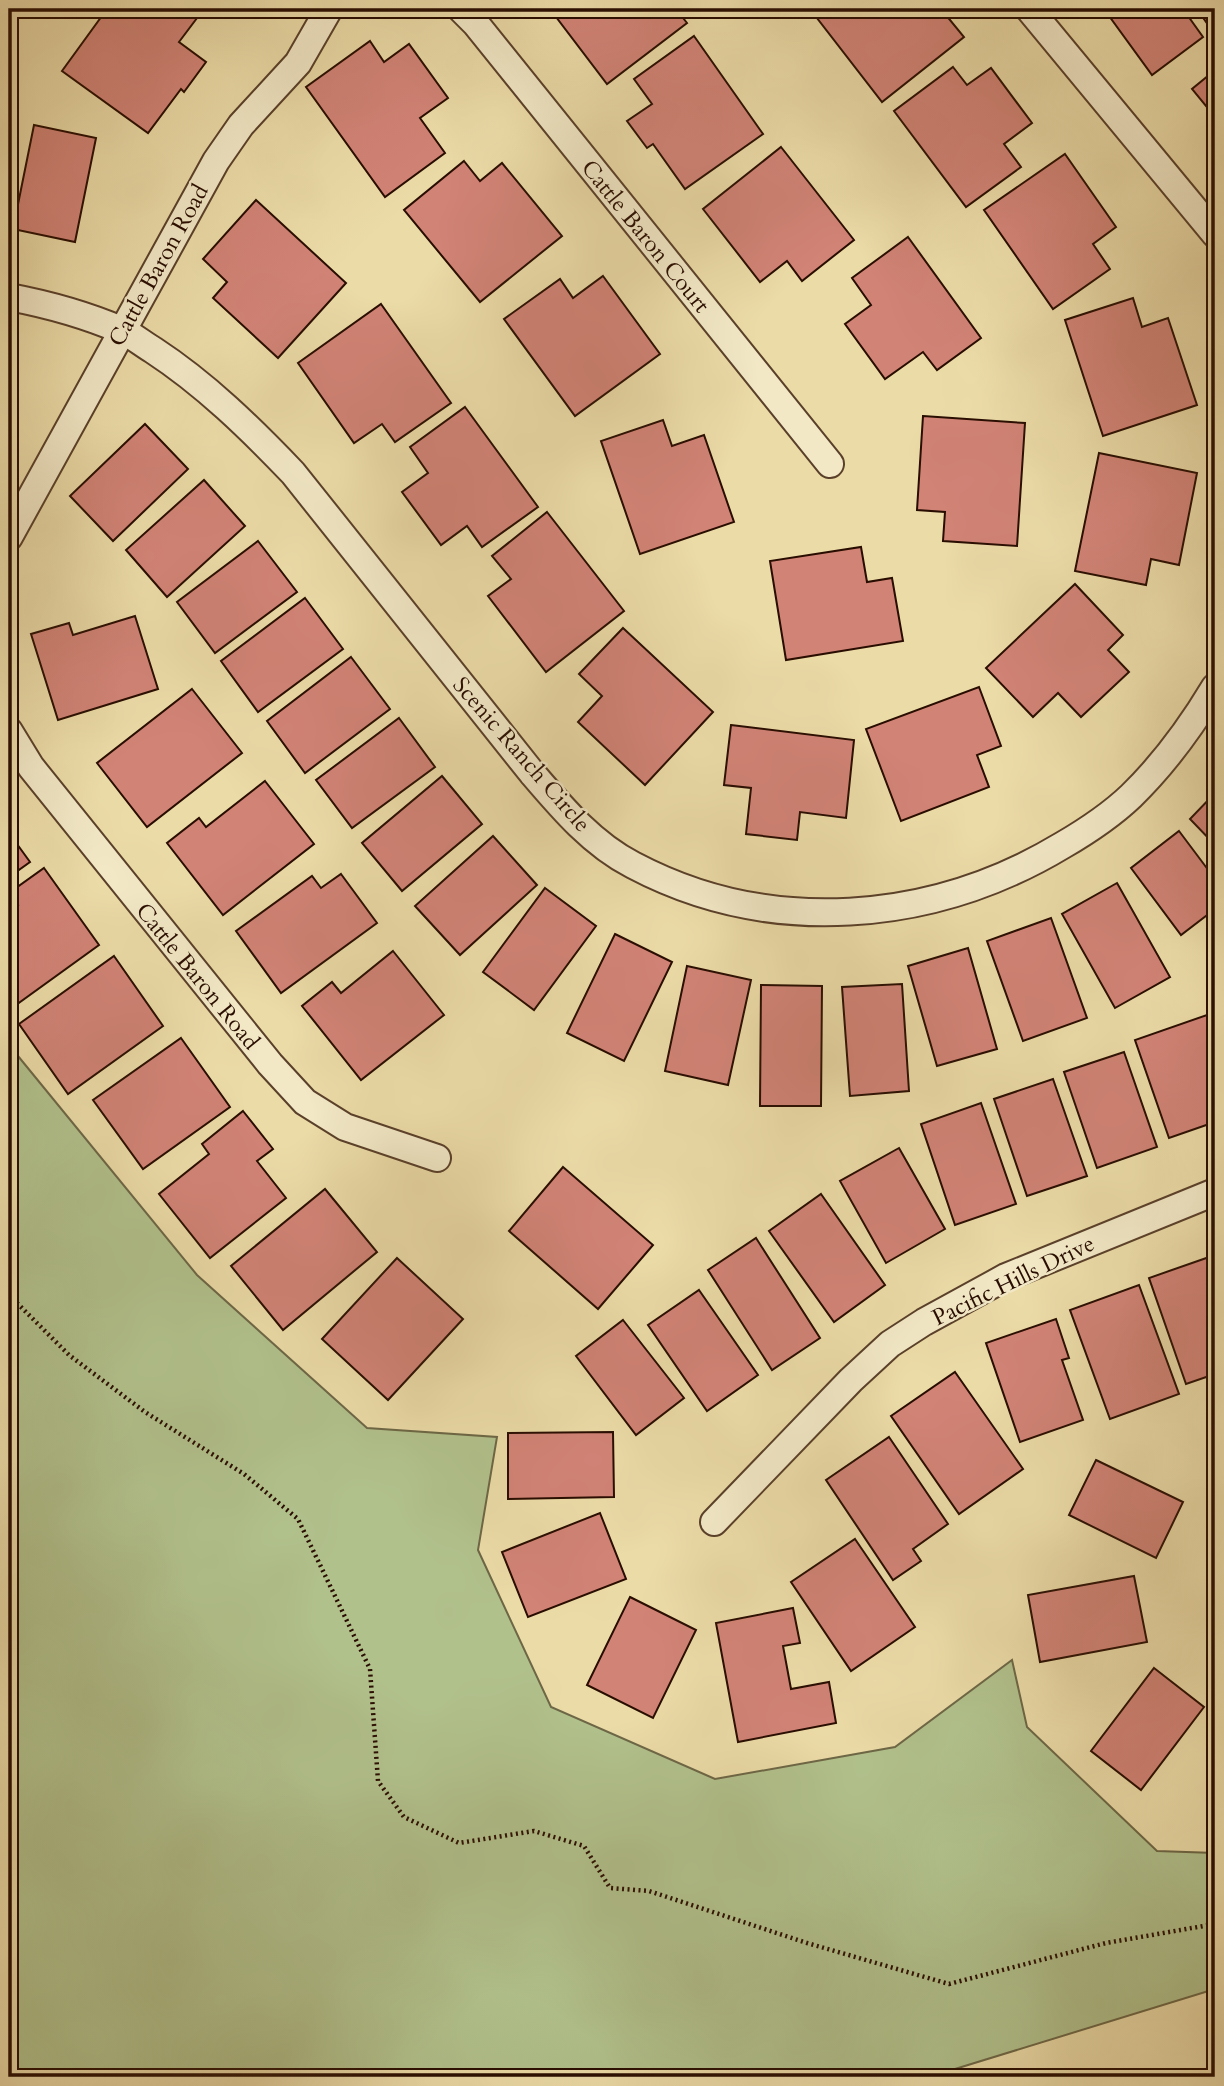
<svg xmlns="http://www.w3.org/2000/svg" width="1224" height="2086" font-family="Cardo,serif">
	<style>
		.grass { fill: #b1c18c; stroke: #6d6746; stroke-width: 2 }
		.building { fill: #d18376; stroke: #290d01; stroke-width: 2 }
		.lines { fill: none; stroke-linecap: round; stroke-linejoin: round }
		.minor-casing { stroke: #5a402a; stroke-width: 30 }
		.path { stroke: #290d01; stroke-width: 4.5; stroke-dasharray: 2 3.5; stroke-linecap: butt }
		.minor { stroke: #f2e8c6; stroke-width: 26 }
		.labels { text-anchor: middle; stroke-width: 5; stroke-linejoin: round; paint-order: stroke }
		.street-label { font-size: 23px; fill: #290d01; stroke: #f2e8c6 }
	</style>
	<rect width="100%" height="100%" fill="#ebdba7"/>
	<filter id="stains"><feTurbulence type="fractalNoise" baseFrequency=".00286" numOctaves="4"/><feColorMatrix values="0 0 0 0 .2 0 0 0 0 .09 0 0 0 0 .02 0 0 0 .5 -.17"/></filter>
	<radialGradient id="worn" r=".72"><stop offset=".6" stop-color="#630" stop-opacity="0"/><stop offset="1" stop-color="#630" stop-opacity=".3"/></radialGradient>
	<path class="grass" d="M9 1045 197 1275 367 1428 497 1437 478 1550 551 1707 715 1779 895 1747 1012 1660 1027 1727 1157 1851 1215 1853V1989L929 2077H9Z"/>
	<g class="building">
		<path d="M107 9H183L197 18 179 42 206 62 184 92 181 89 148 133 62 71Z"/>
		<path d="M550 9H676L687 23 607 84Z"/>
		<path d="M810 9H927L932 16 941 9 964 37 882 102Z"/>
		<path d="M1104 9H1183L1203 37 1152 75Z"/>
		<path d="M1197 9H1215V30L1213 32Z"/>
		<path d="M694 36 763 134 685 189 653 144 647 148 627 121 652 104 634 79Z"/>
		<path d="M370 41 384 62 409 44 448 98 420 118 445 153 385 197 306 87Z"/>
		<path d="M953 67 967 85 991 68 1032 123 1004 144 1021 167 966 207 894 111Z"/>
		<path d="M1215 70V117L1192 89Z"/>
		<path d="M34 125 96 138 75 242 13 229Z"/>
		<path d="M781 147 854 240 802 281 787 261 760 282 703 209Z"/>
		<path d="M1065 154 1116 227 1093 244 1110 269 1053 309 984 210Z"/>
		<path d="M464 161 480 181 502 163 562 236 480 302 404 210Z"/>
		<path d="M256 200 346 283 278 358 213 298 227 282 203 259Z"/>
		<path d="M908 237 981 338 937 370 923 352 885 379 845 324 871 305 852 278Z"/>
		<path d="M603 276 660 354 575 416 504 319 560 279 573 298Z"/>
		<path d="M1133 298 1142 327 1168 318 1197 405 1103 436 1065 320Z"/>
		<path d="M381 304 451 403 395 442 382 424 354 443 298 363Z"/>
		<path d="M465 407 538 507 482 547 467 526 441 545 402 492 428 473 410 447Z"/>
		<path d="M923 416 1025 423 1017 546 943 541 945 512 917 510Z"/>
		<path d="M663 420 672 446 704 435 734 522 640 554 601 441Z"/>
		<path d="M145 424 188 469 113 541 70 496Z"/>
		<path d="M1099 453 1197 473 1179 565 1151 559 1146 585 1075 571Z"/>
		<path d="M204 480 245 526 167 597 126 550Z"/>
		<path d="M547 512 624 611 546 672 488 596 511 579 492 556Z"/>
		<path d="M258 541 297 592 215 653 177 602Z"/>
		<path d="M861 547 867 582 892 578 903 641 786 660 770 561Z"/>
		<path d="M1075 584 1123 635 1108 650 1129 672 1081 717 1058 693 1033 717 986 668Z"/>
		<path d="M305 598 343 649 258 712 221 661Z"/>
		<path d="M135 616 158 689 58 720 31 634 69 623 73 635Z"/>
		<path d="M623 628 713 712 645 785 578 722 602 696 579 674Z"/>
		<path d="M351 657 390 709 305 773 267 721Z"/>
		<path d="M979 687 1001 746 977 755 989 787 901 821 866 729Z"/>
		<path d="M192 689 242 753 147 827 97 763Z"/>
		<path d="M399 718 435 767 352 828 316 780Z"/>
		<path d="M731 725 854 740 846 818 800 812 797 840 746 834 751 788 724 785Z"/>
		<path d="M442 776 482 824 402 891 362 843Z"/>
		<path d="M265 781 314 844 223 915 167 843 199 818 206 827Z"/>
		<path d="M1215 793V845L1190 819Z"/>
		<path d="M1179 831 1215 879V909L1181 935 1131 868Z"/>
		<path d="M9 833 30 862 9 877Z"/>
		<path d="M493 836 537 885 460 955 415 906Z"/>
		<path d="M44 868 99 945 9 1010V911L18 905 9 893Z"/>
		<path d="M341 874 377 923 281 993 236 931 312 876 321 888Z"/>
		<path d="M1117 883 1170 977 1115 1008 1062 914Z"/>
		<path d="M545 888 596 926 534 1010 483 972Z"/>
		<path d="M1051 918 1087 1018 1023 1041 987 941Z"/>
		<path d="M615 934 672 962 624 1061 567 1033Z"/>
		<path d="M968 948 997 1049 937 1066 908 966Z"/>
		<path d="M393 951 444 1015 361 1080 302 1006 332 982 341 993Z"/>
		<path d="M114 956 163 1026 68 1094 19 1024Z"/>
		<path d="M687 966 751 980 728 1085 665 1071Z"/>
		<path d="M902 984 909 1091 850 1096 842 987Z"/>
		<path d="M761 985 822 986 821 1106H760Z"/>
		<path d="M1207 1015 1215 1040V1122L1169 1138 1135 1040Z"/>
		<path d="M181 1038 230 1107 143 1169 93 1100Z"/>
		<path d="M1124 1052 1157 1147 1097 1168 1064 1072Z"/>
		<path d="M1053 1079 1087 1176 1027 1196 994 1099Z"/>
		<path d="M981 1103 1016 1204 955 1225 921 1124Z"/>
		<path d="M243 1111 273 1149 257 1161 286 1198 210 1258 159 1194 209 1154 202 1144Z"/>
		<path d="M899 1148 945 1229 886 1263 840 1181Z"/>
		<path d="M563 1167 653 1245 598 1309 509 1231Z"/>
		<path d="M325 1189 377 1252 283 1330 231 1266Z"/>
		<path d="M821 1194 885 1285 834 1322 769 1231Z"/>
		<path d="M756 1238 820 1338 772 1370 708 1270Z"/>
		<path d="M1215 1255V1374L1186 1384 1149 1278Z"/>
		<path d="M397 1258 463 1319 388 1400 322 1339Z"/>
		<path d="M1139 1285 1179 1394 1110 1419 1070 1310Z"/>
		<path d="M699 1290 758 1375 707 1411 648 1325Z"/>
		<path d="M1056 1319 1069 1358 1062 1360 1083 1420 1020 1442 986 1343Z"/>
		<path d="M623 1320 684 1398 636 1435 576 1356Z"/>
		<path d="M955 1372 1023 1469 959 1514 891 1416Z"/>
		<path d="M613 1432 614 1497 508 1499V1433Z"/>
		<path d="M889 1437 948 1524 913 1549 921 1561 893 1580 826 1480Z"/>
		<path d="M1096 1460 1183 1502 1156 1558 1069 1515Z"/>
		<path d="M600 1513 626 1579 528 1617 502 1552Z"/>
		<path d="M855 1539 915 1627 851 1671 791 1582Z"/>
		<path d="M1134 1576 1147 1642 1040 1662 1028 1595Z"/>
		<path d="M630 1597 696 1630 653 1718 587 1685Z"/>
		<path d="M793 1608 800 1643 783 1646 791 1689 829 1682 836 1723 738 1742 716 1623Z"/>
		<path d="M1154 1668 1204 1707 1141 1790 1091 1751Z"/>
		<path d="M1211 1712H1215V1825H1213Z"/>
	</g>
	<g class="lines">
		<g class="minor-casing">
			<g id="minor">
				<path d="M461 9 476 24 830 464"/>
				<path d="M1029 9 1215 234"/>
				<path d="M9 297C46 304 86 315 121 330 132 335 143 344 153 350 205 384 250 428 293 473L532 773C561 807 592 844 633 865 769 937 932 924 1063 845 1087 831 1111 815 1131 796 1165 763 1191 727 1215 687"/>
				<path d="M9 537 216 161 241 125 298 63 329 9"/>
				<path d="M9 731 31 767 270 1064 305 1102 345 1127 437 1158"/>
				<path d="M714 1522 851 1380 890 1344 924 1322 1006 1277 1215 1192"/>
			</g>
		</g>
		<path class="path" d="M9 1295 69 1355 145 1412 244 1474 298 1519 370 1669 378 1781 404 1817 459 1843 534 1831 584 1846 610 1888 649 1891 807 1943 949 1984 1106 1943 1215 1924"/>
		<use href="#minor" class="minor"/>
	</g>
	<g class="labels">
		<g class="street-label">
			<text transform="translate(646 236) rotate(51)" y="8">Cattle Baron Court</text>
			<text transform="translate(158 265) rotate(-61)" y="8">Cattle Baron Road</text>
			<text transform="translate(522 754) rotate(49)" y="8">Scenic Ranch Circle</text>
			<text transform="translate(198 976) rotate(51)" y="8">Cattle Baron Road</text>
			<text transform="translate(1013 1280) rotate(-26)" y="8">Pacific Hills Drive</text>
		</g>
	</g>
	<rect width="1224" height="2086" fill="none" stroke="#ebdba7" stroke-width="35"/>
	<rect x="10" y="10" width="1203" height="2065" fill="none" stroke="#290d01" stroke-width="3.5"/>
	<rect x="18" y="18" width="1189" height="2051" fill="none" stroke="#290d01" stroke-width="2"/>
	<rect width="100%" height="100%" filter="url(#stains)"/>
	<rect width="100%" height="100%" fill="url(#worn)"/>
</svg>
